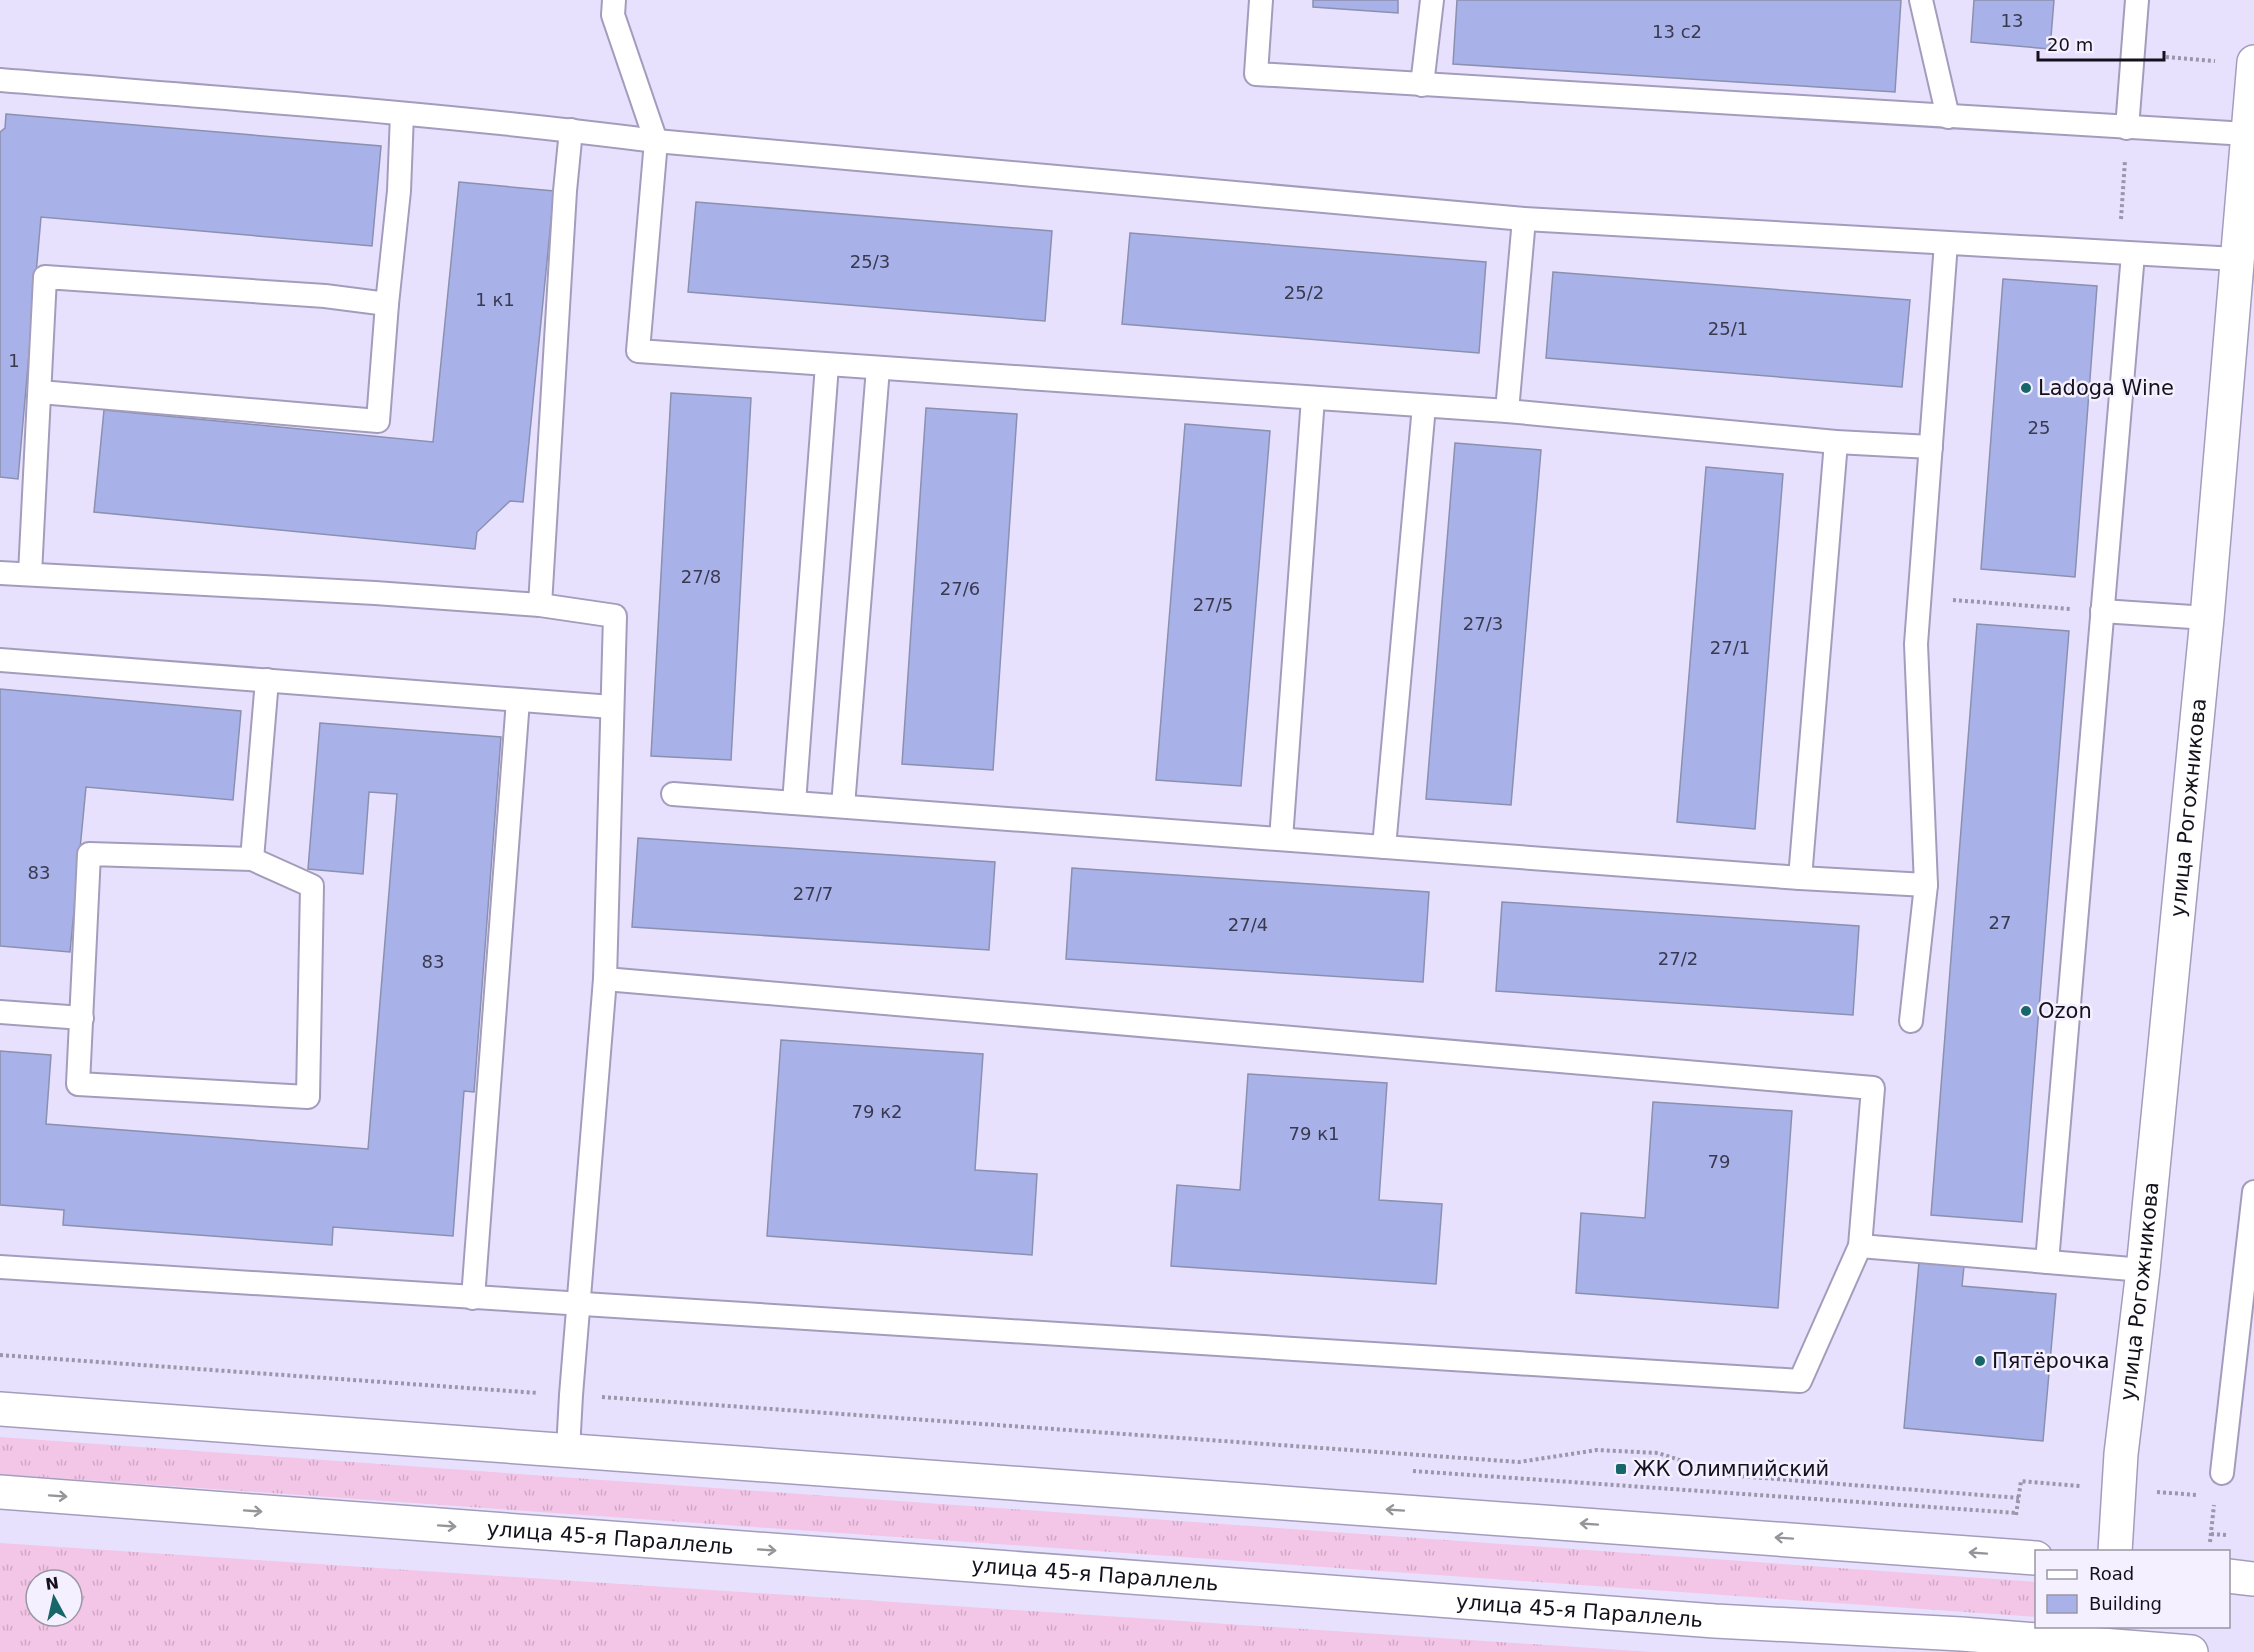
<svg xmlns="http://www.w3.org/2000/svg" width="2254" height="1652" font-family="'DejaVu Sans',sans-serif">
<defs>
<pattern id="grass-tufts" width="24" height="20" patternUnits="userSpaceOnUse" patternTransform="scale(1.5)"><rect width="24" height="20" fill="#f3c5e6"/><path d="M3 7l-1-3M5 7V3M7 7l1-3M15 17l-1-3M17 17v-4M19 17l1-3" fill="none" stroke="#cfa8c5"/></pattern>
</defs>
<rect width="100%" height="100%" fill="#e8e1fd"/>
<g fill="url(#grass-tufts)" fill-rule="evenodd">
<path d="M0,1437L2036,1582V1617L0,1474Z"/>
<path d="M0,1543L1652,1652H0ZM36,1580H72V1616H36Z"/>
</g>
<g fill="#a9b1e9" stroke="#8a90af" stroke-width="1.5">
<path d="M1313,0H1398V13L1313,7Z"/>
<path d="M1457,0H1901L1895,92L1453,64Z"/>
<path d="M1974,0H2054L2050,49L1971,42Z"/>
<path d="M6,114L381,146L372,246L41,217L18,479L0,477V132L5,128Z"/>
<path d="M459,182L554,191L523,502L510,501L477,532L475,549L94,512L104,410L433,442Z"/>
<path d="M696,202L1052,231L1045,321L688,292Z"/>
<path d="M1130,233L1486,262L1479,353L1122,324Z"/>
<path d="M1553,272L1910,300L1902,387L1546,358Z"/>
<path d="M2003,279L2097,286L2075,577L1981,569Z"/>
<path d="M671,393L751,398L731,760L651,756Z"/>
<path d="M926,408L1017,414L993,770L902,764Z"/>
<path d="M1185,424L1270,431L1241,786L1156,780Z"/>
<path d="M1455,443L1541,450L1511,805L1426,799Z"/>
<path d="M1706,467L1783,474L1755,829L1677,822Z"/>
<path d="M1977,624L2069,631L2022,1222L1931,1215Z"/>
<path d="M0,689L241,711L233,800L86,787L70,952L0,946Z"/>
<path d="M320,723L501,737L474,1092L464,1091L453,1236L333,1227L332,1245L63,1225L64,1210L0,1205V1051L51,1055L46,1124L368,1149L397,794L369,792L363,874L308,869Z"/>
<path d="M638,838L995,862L989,950L632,927Z"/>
<path d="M1072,868L1429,892L1423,982L1066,959Z"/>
<path d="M1502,902L1859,926L1853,1015L1496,991Z"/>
<path d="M781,1040L983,1054L975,1170L1037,1174L1032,1255L767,1236Z"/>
<path d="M1248,1074L1387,1083L1379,1200L1442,1204L1436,1284L1171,1266L1177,1185L1240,1190Z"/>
<path d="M1653,1102L1792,1111L1778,1308L1576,1293L1581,1213L1645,1218Z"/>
<path d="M1919,1262L1964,1266L1962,1286L2056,1294L2043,1441L1904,1428Z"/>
</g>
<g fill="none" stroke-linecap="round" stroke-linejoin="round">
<defs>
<g id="service">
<path d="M614,0L613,15L656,141L638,351L1507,411L1836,442L1931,447"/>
<path d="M1261,0L1256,74L2247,134"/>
<path d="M1921,0L1948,117"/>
<path d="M0,80C219,98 438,113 656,141L1524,219L2236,259"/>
<path d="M1422,85L1432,0"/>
<path d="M2127,128L2137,0"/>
<path d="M40,392L378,421L387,304"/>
<path d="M1507,411L1524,219"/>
<path d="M0,573L375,593L540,605L615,616L605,979L571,1395L568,1450"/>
<path d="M30,574L45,277L325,296L387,304L399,191L402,114"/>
<path d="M540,605L565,191L571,130"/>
<path d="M2102,611L2207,618"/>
<path d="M0,660L612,707"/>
<path d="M673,794L1800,878L1836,442"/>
<path d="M794,803L827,365"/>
<path d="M843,806L878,368"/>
<path d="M1281,839L1313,398"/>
<path d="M1384,847L1424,406"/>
<path d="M252,859L312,886L308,1097L78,1084L89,854L252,859L267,680"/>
<path d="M1800,878L1926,885"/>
<path d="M0,1012L82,1018"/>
<path d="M1911,1021L1926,885L1916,644L1946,243"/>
<path d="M1860,1246L2143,1270"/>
<path d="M2047,1262L2133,254"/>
<path d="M0,1267L1800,1381L1860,1246L1873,1088L605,979"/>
<path d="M473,1298L518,700"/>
<path d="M2222,1473L2254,1192"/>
</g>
<g id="tertiary">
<path id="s1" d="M2115,1552L2121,1454L2143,1270L2207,618L2254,62"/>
</g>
<g id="secondary">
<path d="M0,1409L2036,1558"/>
<path id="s2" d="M0,1492L1715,1621L1961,1634L2191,1652"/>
<path d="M2228,1576L2254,1579"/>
</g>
</defs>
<use href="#service" stroke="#a49cbc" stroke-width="26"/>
<use href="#tertiary" stroke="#a49cbc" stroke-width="36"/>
<use href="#secondary" stroke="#a49cbc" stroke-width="36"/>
<g stroke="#9c96ac" stroke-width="4" stroke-dasharray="3 3" stroke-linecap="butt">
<path d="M2166,57L2215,61"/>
<path d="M2121,219L2125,160"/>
<path d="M1953,600L2071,609"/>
<path d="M0,1355L538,1393"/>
<path d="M602,1397L1519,1462L1597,1450L1658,1453L1725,1475L2019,1498"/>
<path d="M1413,1471L2017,1513"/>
<path d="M2157,1492L2197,1495"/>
<path d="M2016,1515L2021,1481L2080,1486"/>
<path d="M2211,1534L2226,1535"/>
<path d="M2210,1542L2214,1505"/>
</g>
<use href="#service" stroke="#fff" stroke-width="22"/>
<use href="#tertiary" stroke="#fff" stroke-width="33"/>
<use href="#secondary" stroke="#fff" stroke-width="33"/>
</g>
<defs><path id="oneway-shaft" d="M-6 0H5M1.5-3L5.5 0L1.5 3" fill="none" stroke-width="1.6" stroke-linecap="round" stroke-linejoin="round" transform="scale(1.5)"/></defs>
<g stroke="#959499">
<use href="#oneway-shaft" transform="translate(58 1496) rotate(4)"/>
<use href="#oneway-shaft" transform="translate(1395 1510) rotate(-176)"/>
<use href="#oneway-shaft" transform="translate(253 1511) rotate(4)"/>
<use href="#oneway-shaft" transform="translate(1589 1524) rotate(-176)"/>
<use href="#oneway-shaft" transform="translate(447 1526) rotate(4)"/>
<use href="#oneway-shaft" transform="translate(1784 1538) rotate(-176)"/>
<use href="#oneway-shaft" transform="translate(767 1550) rotate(4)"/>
<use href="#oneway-shaft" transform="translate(1978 1553) rotate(-176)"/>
</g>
<g fill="#176669" stroke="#f4f0ff" stroke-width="2">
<circle cx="2026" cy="388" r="6"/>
<circle cx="2026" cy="1011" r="6"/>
<circle cx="1980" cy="1361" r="6"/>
<rect x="1615" y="1463" width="12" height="12" rx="3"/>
</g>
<g text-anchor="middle" stroke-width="5" stroke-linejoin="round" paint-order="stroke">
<g font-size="18" fill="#39394f">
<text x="2012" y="27">13</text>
<text x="1677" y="38">13 с2</text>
<text x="870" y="268">25/3</text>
<text x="1304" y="299">25/2</text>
<text x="495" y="306">1 к1</text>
<text x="1728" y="335">25/1</text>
<text x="14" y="367">1</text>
<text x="2039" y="434">25</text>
<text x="701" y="583">27/8</text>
<text x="960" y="595">27/6</text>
<text x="1213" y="611">27/5</text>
<text x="1483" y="630">27/3</text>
<text x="1730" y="654">27/1</text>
<text x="39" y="879">83</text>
<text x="813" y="900">27/7</text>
<text x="2000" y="929">27</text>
<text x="1248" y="931">27/4</text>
<text x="1678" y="965">27/2</text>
<text x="433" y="968">83</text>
<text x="877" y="1118">79 к2</text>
<text x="1314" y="1140">79 к1</text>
<text x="1719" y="1168">79</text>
</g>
<g font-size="21" fill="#14111c" stroke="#f4f0ff" text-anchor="start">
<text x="2038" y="395">Ladoga Wine</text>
<text x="2038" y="1018">Ozon</text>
<text x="1992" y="1368">Пятёрочка</text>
<text x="1633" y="1476">ЖК Олимпийский</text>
</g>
<g font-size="21" fill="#14111c" stroke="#f4f0ff">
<text dy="7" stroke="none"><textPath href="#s1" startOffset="748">улица Рогожникова</textPath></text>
<text dy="7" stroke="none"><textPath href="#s1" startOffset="262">улица Рогожникова</textPath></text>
<text dy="7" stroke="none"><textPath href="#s2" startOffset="612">улица 45-я Параллель</textPath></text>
<text dy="7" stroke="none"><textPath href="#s2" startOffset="1098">улица 45-я Параллель</textPath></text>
<text dy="7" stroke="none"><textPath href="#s2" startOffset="1584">улица 45-я Параллель</textPath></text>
</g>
</g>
<rect x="2035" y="1550" width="195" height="78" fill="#f4f0ff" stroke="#9a97a4" stroke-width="1.5"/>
<rect x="2047" y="1570" width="30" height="9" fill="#ffffff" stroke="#9a97a4" stroke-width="1.5"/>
<text x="2089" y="1580" font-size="18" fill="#14111c">Road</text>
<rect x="2047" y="1595" width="30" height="18" fill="#a9b1e9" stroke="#9a97a4" stroke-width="1.5"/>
<text x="2089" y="1610" font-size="18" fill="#14111c">Building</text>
<g transform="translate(54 1598) rotate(352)"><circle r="28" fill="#f4f0ff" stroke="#9a97a4" stroke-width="1.5"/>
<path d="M0-4.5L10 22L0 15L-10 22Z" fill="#176669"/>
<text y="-9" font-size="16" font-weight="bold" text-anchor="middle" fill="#14111c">N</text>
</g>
<path d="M2038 51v9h126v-9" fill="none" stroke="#14111c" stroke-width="3"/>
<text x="2047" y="51" font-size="18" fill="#14111c" stroke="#f4f0ff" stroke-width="4.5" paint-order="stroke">20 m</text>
</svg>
